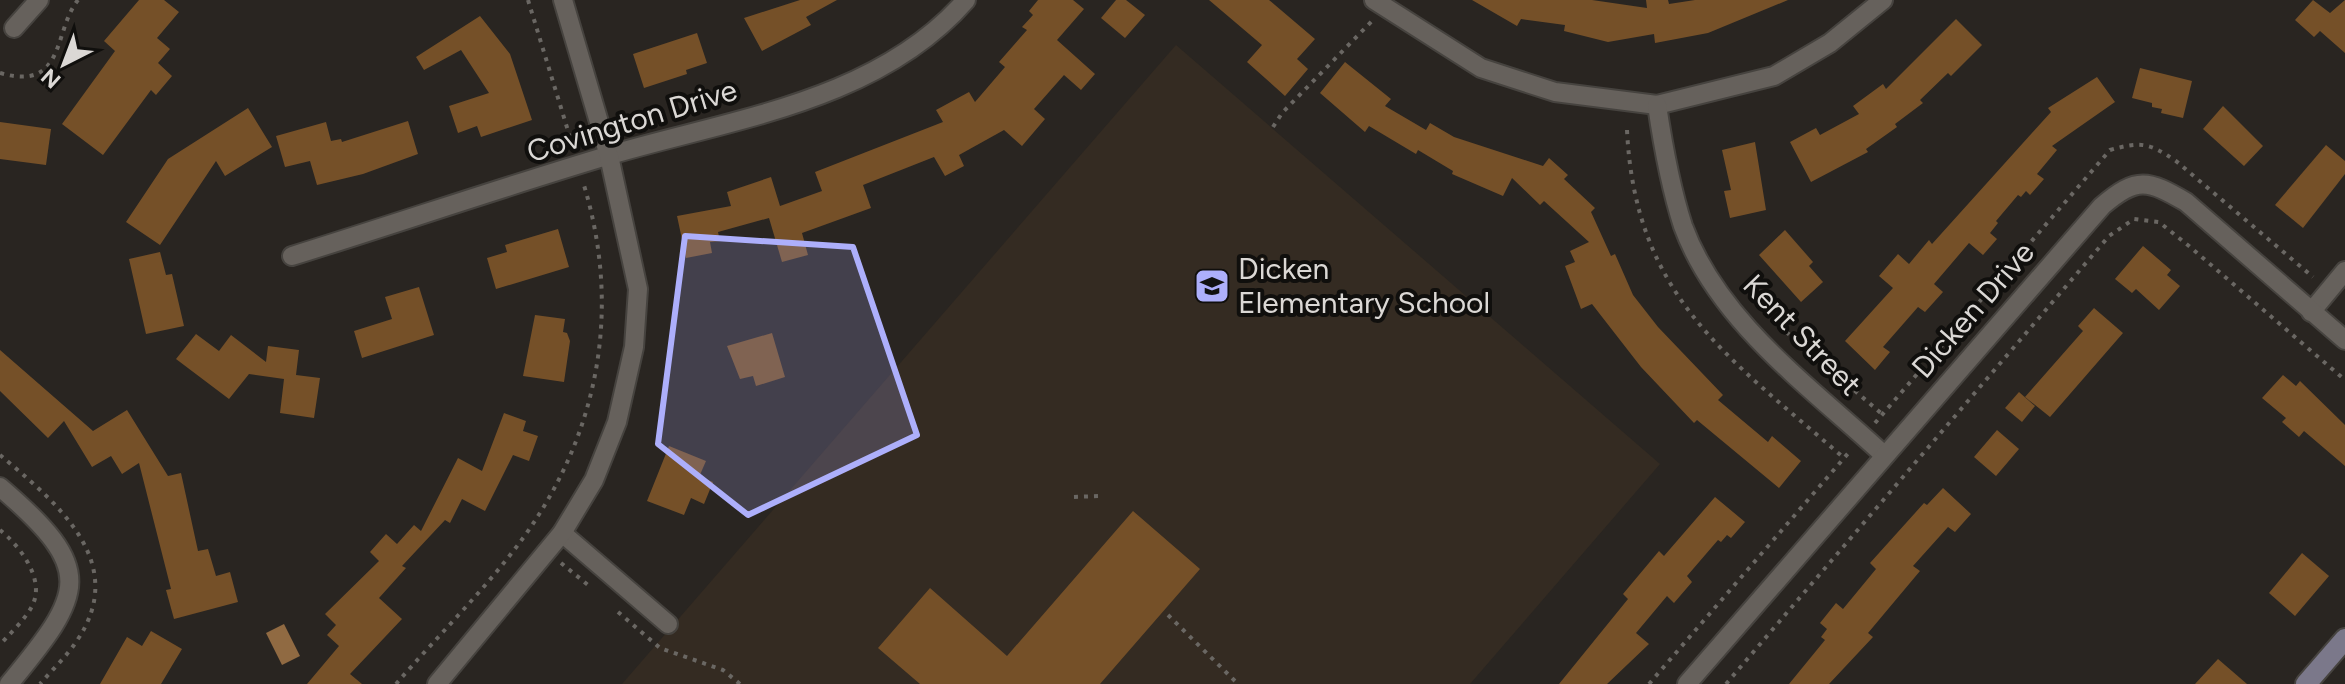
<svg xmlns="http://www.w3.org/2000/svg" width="2345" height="684" font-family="Figtree,sans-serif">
<rect width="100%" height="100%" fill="#292521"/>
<path fill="#342b22" d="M1176,45L1660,464L1470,684H622Z"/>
<path fill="#906a42" d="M284,624L300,656L282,665L266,633Z"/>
<g fill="#755028">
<path d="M139,0H164L179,12L157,38L170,49L158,63L172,76L156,95L151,90L103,155L62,124L115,51L104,41Z"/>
<path d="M800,0H837L806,17L811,25L762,51L744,18Z"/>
<path d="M1038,0H1073L1084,9L1057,40L1095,74L1081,90L1064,75L1034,109L1045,119L1022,146L1004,130L959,155L964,166L945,176L934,157L863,185L871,208L802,233L808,255L782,262L769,218L718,232L720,241L710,242L712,253L686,258L677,216L731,206L727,192L771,177L780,206L822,191L815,172L943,122L936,110L969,92L975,102L1005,67L999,62L1027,30L1022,27L1033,15L1029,11Z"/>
<path d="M1116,0H1126L1145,15L1125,38L1101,18Z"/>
<path d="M1209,0H1269L1315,39L1297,59L1308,69L1285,96L1247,62L1262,45Z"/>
<path d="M1472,0H1592L1647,8L1646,0H1668L1669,4L1695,0H1788L1708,33L1655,43L1654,34L1608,42L1564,31L1565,25L1521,19L1517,26Z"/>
<path d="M2313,0L2330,13L2345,0V53L2320,31L2314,37L2295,20Z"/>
<path d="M480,16L510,54L532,120L481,137L477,126L458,133L449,106L489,93L461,50L424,70L416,57Z"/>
<path d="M1956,19L1982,45L1951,76L1948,73L1920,100L1923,103L1895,124L1897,127L1866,149L1868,152L1811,182L1790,142L1816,128L1820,135L1859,114L1853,106L1883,84L1886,89Z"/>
<path d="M697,33L707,63L686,70L687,74L644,88L633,54Z"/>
<path d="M1345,62L1391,99L1385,106L1426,130L1430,123L1454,137L1543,166L1549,158L1568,175L1564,179L1595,208L1591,212L1611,256L1615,254L1633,295L1658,327L1723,395L1718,400L1768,442L1772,436L1801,461L1779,488L1697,420L1694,423L1641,367L1592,304L1581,309L1565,266L1575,262L1570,251L1589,242L1544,201L1540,205L1512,178L1503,196L1452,174L1453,171L1418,150L1416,154L1369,126L1365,132L1320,93Z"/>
<path d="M2140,68L2192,81L2183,118L2161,113L2162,109L2152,107V103L2132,98Z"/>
<path d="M2097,77L2115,102L2052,146L2057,150L2037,174L2044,179L2030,195L2026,191L2021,197L2018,195L1996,221L1998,223L1990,233L1997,239L1983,255L1969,243L1934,284L1943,292L1925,312L1918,307L1883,347L1890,352L1875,370L1845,341L1893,288L1879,276L1898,254L1909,264L1929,240L1932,244L2051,112L2048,108Z"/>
<path d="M2223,106L2263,146L2244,166L2203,129Z"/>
<path d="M248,108L272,147L225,176L216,161L160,245L126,222L168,159Z"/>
<path d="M408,121L418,154L363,174L317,185L310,161L285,167L276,136L326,122L331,141L341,139L342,142Z"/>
<path d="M0,122L51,129L46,165L0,159Z"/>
<path d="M1755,142L1766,210L1730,218L1724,191L1731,190L1722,150Z"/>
<path d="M2326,145L2345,161V174L2303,228L2275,205Z"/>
<path d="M558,229L569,267L496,289L487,258L507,252L505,245Z"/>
<path d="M1785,230L1813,262L1809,266L1823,282L1801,302L1759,255Z"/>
<path d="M2143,246L2171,270L2167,275L2180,286L2159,310L2136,289L2132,293L2115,279Z"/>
<path d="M160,252L166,275L172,274L184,326L146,334L129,259Z"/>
<path d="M419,287L434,335L362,358L354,331L392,319L385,297Z"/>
<path d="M2094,308L2123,333L2050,417L2025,397L2083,331L2078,326Z"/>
<path d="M535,315L565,319L563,332L567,333L570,341L564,382L523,376Z"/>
<path d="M772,333L785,377L756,386L753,376L740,379L727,346Z"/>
<path d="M196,334L219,351L231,335L266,362L268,346L299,350L296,375L320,378L314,418L280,413L284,379L249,374L229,399L176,359Z"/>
<path d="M0,350L93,431L127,410L168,476L181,473L198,551L208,549L216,576L230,572L238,602L174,619L166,590L171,589L139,463L122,474L111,456L92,467L64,421L48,438L0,391Z"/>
<path d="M2283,375L2296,386L2300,381L2345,425V466L2304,431L2299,437L2282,422L2286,418L2262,398Z"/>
<path d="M2019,392L2035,406L2022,422L2005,408Z"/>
<path d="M504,413L526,421L523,431L538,436L529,461L513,455L485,511L462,499L450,523L445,520L402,566L406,568L379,598L402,619L350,674L362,684H307L339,646L327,635L336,625L325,614L379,561L370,552L386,534L397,544L414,525L421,531L458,458L482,471Z"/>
<path d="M1997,430L2019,449L1996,476L1974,457Z"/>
<path d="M669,446L706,461L699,477L713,482L704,504L691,498L684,515L647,501Z"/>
<path d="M1943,488L1971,514L1955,532L1948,527L1913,566L1920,571L1868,633L1873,637L1829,684H1789L1825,640L1821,637L1827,629L1820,623L1836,603L1843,609L1876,569L1870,563L1924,503L1927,505Z"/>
<path d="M1715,497L1745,522L1731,538L1727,535L1721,542L1718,540L1687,576L1692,582L1674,603L1667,596L1636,633L1649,644L1607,684H1559L1628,599L1623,594L1659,551L1664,556Z"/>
<path d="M1133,511L1200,569L1100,684H920L878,648L930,588L1007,656Z"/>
<path d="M2302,553L2329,576L2295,616L2269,593Z"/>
<path d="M151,631L182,649L161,684H100L127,637L142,646Z"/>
<path d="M2218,659L2247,684H2195Z"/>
</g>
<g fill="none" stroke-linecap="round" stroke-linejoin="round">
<defs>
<g id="street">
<path d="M1374,0L1481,68L1555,92L1657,105L1774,76L1830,43L1883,0"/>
<path d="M14,28L39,0"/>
<path d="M1657,105C1663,146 1670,186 1683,226C1718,322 1812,388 1884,455"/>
<path d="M292,256C398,223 503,187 610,155C732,119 878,101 966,0"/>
<path d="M2311,312L2345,271"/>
<path d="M0,487C97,570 85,592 9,684"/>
<path d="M562,533L668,624"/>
<path d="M437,684L562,533L594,480L617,422L634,347L638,289L609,156L563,0"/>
<path d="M1687,684L2102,206C2137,176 2148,180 2186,202L2345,340"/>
</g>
<path id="secondary" d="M2306,684L2345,639"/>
</defs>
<use href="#street" stroke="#46433f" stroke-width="22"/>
<use href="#secondary" stroke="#46433f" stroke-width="24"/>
<g stroke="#6a6763" stroke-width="4" stroke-dasharray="4 6" stroke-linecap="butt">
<path d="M528,0L573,147"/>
<path d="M0,73C66,92 53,31 78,0"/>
<path d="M1273,127L1282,113L1372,21"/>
<path d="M1627,130C1635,297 1728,357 1844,458"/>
<path d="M1771,319L1882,414"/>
<path d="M1875,423L2110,150C2142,141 2149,143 2176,161L2313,277"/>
<path d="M0,455C57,503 131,563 76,642C66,657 52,670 40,684"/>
<path d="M1074,497L1100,496"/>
<path d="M0,530C20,546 46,580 32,606C25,620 10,633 0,645"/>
<path d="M561,563L588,585"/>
<path d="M618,612L660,648L723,670L740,684"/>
<path d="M1168,615L1238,684"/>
<path d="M396,684C440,633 503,572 538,516C603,414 619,298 583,182"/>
<path d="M1649,684L1851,450"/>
<path d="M1726,684L2109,236L2134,219L2159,222L2189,246L2345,380"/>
</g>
<use href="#street" stroke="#66615c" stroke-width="18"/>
<use href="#secondary" stroke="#7b788a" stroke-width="20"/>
</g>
<path fill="#adaffb" fill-opacity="0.2" stroke="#adaffb" stroke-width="6" stroke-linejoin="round" d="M685,236L853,247L917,435L748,515L658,444Z"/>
<defs>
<symbol id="school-square" viewBox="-11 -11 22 22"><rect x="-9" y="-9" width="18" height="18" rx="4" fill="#adaffb" stroke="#100f0d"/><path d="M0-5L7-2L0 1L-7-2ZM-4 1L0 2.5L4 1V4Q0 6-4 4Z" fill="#111"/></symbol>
</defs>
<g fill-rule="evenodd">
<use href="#school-square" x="1192" y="266" width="40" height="40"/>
</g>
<g text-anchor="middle" stroke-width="8" stroke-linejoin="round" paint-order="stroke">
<g font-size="30" fill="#dbd8d5" stroke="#100f0d">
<text transform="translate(632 121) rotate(-17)" y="10">Covington Drive</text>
<text transform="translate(1973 310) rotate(-49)" y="10">Dicken Drive</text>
<text transform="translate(1802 335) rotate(46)" y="10">Kent Street</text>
</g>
<g font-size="30" fill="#dbd8d5" stroke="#100f0d" text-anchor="start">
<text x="1238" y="279">Dicken<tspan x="1238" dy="34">Elementary School</tspan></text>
</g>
</g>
<g transform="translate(64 64) rotate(222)" stroke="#100f0d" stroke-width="6" paint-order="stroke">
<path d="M0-6L14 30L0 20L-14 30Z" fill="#dbd8d5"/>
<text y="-12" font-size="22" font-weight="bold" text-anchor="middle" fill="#dbd8d5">N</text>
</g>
</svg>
